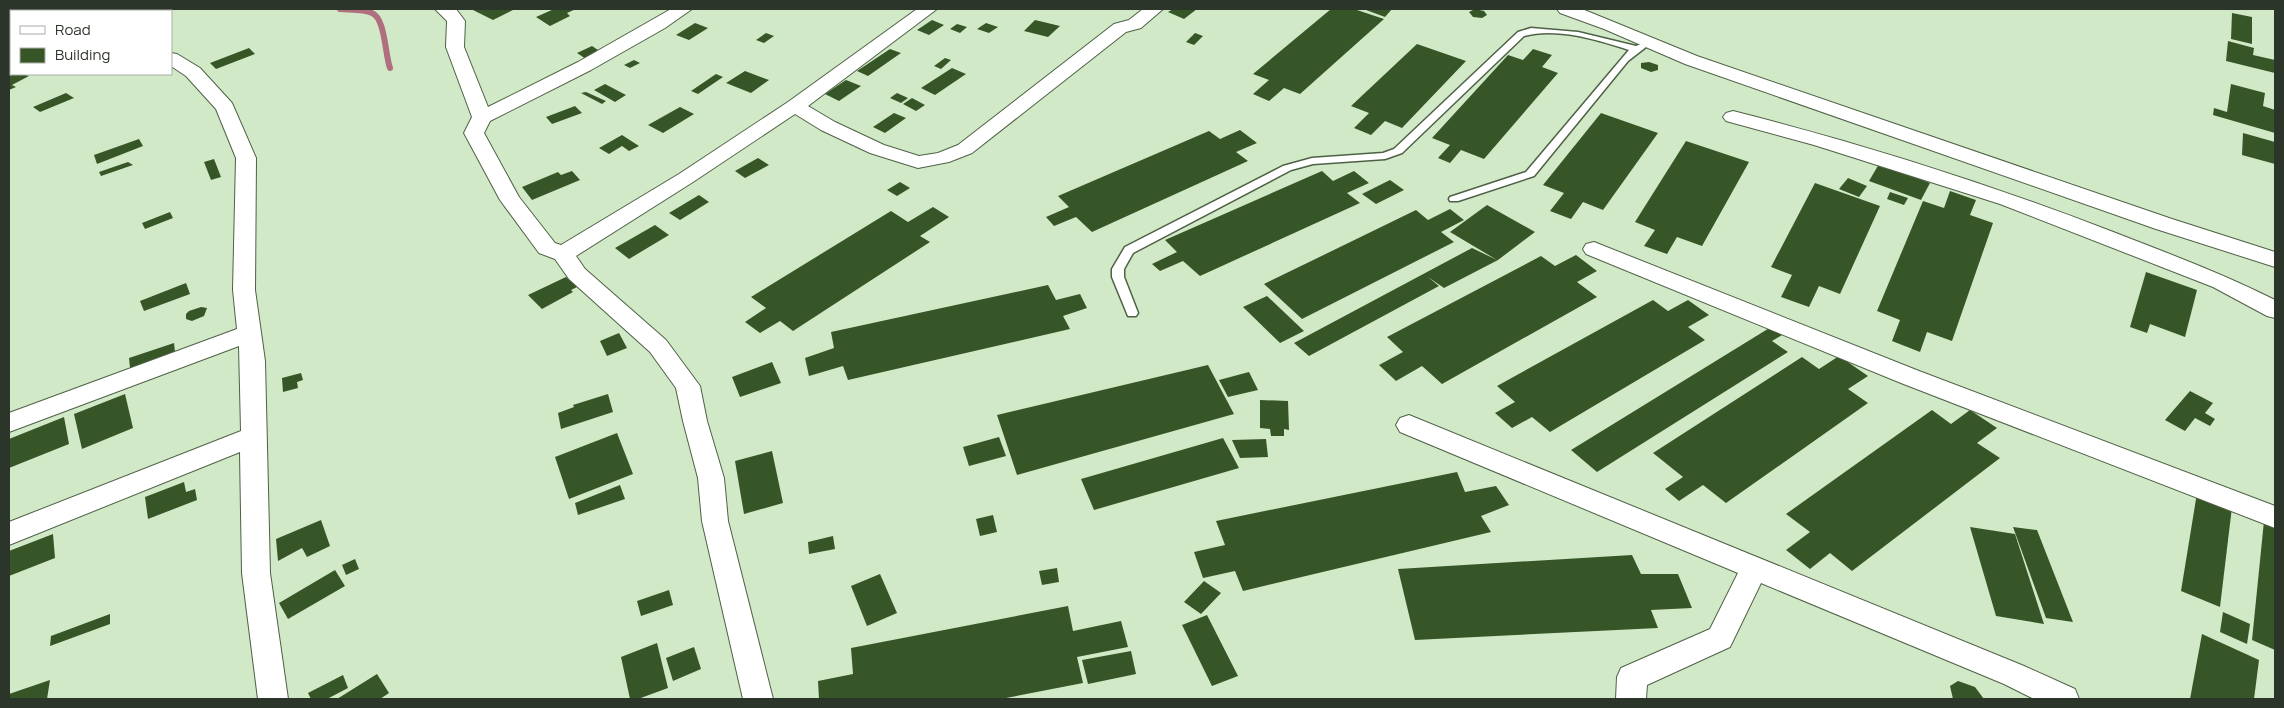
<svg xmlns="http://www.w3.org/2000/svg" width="2284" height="708" font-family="Manrope,sans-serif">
<rect width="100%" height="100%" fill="#d2e9c8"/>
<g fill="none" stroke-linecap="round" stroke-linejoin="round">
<path stroke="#af6f7e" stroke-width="6" d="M340,9C350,10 363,9 372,13C385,18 385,54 390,68"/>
</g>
<g fill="#375627">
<path d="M471,9H515L493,20Z"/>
<path d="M554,9H576L567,13L570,16L550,26L536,17Z"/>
<path d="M1173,9H1197L1184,19L1168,12Z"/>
<path d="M1331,9H1354L1384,19L1300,94L1284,88L1269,101L1253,94L1269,80L1253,74Z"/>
<path d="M1367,9H1392L1385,17L1366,10Z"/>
<path d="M1475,9L1484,11L1487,15L1482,18L1473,17L1469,12Z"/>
<path d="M2232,13L2252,17V44L2231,39Z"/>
<path d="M932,20L944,25L929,35L917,30Z"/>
<path d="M1035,20L1060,26L1048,37L1024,31Z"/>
<path d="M695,23L708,28L689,40L676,35Z"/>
<path d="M986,23L998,27L989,33L977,29Z"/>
<path d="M957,24L967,27L960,33L950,29Z"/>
<path d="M766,33L774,36L764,43L756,40Z"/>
<path d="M1195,33L1203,36L1194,45L1186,42Z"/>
<path d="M2228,41L2254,48L2253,55L2275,60V73L2226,61Z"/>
<path d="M1417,44L1466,61L1402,128L1385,121L1371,135L1354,128L1369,113L1351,106Z"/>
<path d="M592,46L601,52L586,59L577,53Z"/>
<path d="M249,48L255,54L216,69L210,63Z"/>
<path d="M890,49L901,53L868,76L857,71Z"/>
<path d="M1533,49L1552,55L1542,67L1558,73L1484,159L1461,150L1450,163L1438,158L1450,145L1432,138L1508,55L1523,60Z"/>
<path d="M945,58L951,60L941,69L934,66Z"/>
<path d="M634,60L640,63L630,68L624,65Z"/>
<path d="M1649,62L1658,65V70L1651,72L1641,68V63Z"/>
<path d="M952,68L966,74L935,95L921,88Z"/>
<path d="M745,71L769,80L751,93L726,83Z"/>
<path d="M14,74H23L29,76L12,85L16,87L9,90V76Z"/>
<path d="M716,74L723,77L698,94L691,91Z"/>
<path d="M846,80L861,86L839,101L825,94Z"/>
<path d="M605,84L626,95L615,102L594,90Z"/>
<path d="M2231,84L2265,93L2263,106L2275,110V133L2213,115L2214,108L2227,112Z"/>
<path d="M586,92L606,101L602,104L581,93Z"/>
<path d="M66,93L74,98L40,112L33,107Z"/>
<path d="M897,93L908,98L901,103L890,98Z"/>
<path d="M912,98L925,105L916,111L903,104Z"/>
<path d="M575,106L582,113L552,124L546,117Z"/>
<path d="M680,107L694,114L663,133L648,125Z"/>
<path d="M894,113L906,118L885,133L873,127Z"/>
<path d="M1601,113L1658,133L1603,210L1583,202L1571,219L1550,211L1564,193L1543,185Z"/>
<path d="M1240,130L1257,143L1236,152L1248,161L1092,232L1076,217L1054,226L1046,217L1069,207L1058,196L1209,131L1220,139Z"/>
<path d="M2243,133L2275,142V164L2242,155Z"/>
<path d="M622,135L639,146L629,151L622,146L609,154L599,148Z"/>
<path d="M139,139L143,146L97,164L94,155Z"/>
<path d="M1686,141L1749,162L1702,246L1677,237L1667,254L1644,246L1655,230L1635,222Z"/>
<path d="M758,158L769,165L745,178L735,171Z"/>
<path d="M214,159L221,177L211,180L204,162Z"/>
<path d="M128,162L133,165L101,176L99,172Z"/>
<path d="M1879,164L1930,183L1921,200L1869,181Z"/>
<path d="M572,171L580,180L532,200L522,187L558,172L561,175Z"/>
<path d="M1322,171L1333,181L1354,171L1369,183L1347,193L1360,203L1200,276L1183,261L1160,271L1152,264L1177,252L1165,240Z"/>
<path d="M1848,178L1867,186L1859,197L1839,189Z"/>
<path d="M1390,180L1404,190L1376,204L1362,194Z"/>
<path d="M900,182L910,188L897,196L887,190Z"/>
<path d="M1815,183L1880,206L1840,294L1819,286L1809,307L1781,297L1792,275L1771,267Z"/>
<path d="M1950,191L1976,200L1970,215L1993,223L1952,341L1927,332L1920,352L1892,341L1900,320L1877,311L1923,201L1944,208Z"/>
<path d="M1890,192L1908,198L1904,205L1887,199Z"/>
<path d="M699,195L709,202L680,220L669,213Z"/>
<path d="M1487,205L1535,232L1498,260L1444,288L1428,277L1439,286L1309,356L1294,343L1472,248L1497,260L1450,232Z"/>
<path d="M933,207L949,217L920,236L930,242L793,331L780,321L760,333L745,322L766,308L751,297L891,211L908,222Z"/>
<path d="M1450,209L1464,220L1441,232L1454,242L1302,319L1264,284L1416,210L1428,220Z"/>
<path d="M170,212L173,218L145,229L142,223Z"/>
<path d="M655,225L669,235L629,259L615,248Z"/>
<path d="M1576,255L1597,271L1577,282L1597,297L1442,384L1422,366L1396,381L1379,365L1403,352L1387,337L1541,256L1555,266Z"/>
<path d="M2146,272L2197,290L2185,337L2150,324L2147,333L2130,327Z"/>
<path d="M566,277L577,287L571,290L573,292L542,309L528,295Z"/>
<path d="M186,283L190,294L144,311L140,301Z"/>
<path d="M1048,285L1056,300L1080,294L1087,308L1063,316L1070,329L848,380L843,366L809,376L805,358L834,348L831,332Z"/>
<path d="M1267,296L1304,331L1280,343L1243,307Z"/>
<path d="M1653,300L1668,311L1688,300L1709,315L1688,327L1705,340L1550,432L1532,417L1512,428L1495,413L1515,402L1497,386Z"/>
<path d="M201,307L207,308L204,316L192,321L186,319V314L189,311Z"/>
<path d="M1771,327L1782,335L1772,341L1788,352L1597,472L1571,450Z"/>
<path d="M619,333L627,348L607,356L600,341Z"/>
<path d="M174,343L175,352L130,368L129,358Z"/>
<path d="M1839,356L1868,376L1848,389L1868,403L1726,503L1703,485L1679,501L1665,489L1683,477L1653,453L1802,357L1819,369Z"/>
<path d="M772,362L781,383L740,397L732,377Z"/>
<path d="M1208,365L1234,414L1017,475L997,415Z"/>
<path d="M1249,372L1258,390L1228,397L1219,380Z"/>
<path d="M301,373L303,380L297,382L298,388L283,392L282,378Z"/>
<path d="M2190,391L2213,403L2205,413L2215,419L2210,426L2195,418L2185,431L2165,420Z"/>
<path d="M125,394L133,428L82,449L74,414Z"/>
<path d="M608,394L613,412L561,429L558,413L574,407L573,405Z"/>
<path d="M1260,400L1288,401L1289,430L1284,429V436H1271L1270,429L1260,428Z"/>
<path d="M1932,410L1951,424L1970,410L1997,428L1977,443L2000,458L1852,571L1830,553L1810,569L1786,550L1810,532L1786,514Z"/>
<path d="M64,417L69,444L9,468V439Z"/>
<path d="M617,433L633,474L569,499L555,457Z"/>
<path d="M999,437L1006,456L969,466L963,447Z"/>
<path d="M1223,438L1239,468L1094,510L1081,479Z"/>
<path d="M1266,439L1268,457L1240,458L1232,440Z"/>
<path d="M772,451L783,503L744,514L735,461Z"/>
<path d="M1457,472L1465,492L1496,486L1509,505L1481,516L1491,532L1243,591L1235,571L1203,578L1194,552L1225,545L1216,521Z"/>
<path d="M184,482L186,492L195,489L197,500L148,519L145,497Z"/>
<path d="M620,485L625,499L578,515L575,503Z"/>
<path d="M2197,493L2232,507L2220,607L2181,591Z"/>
<path d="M993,515L997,532L980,536L976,519Z"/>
<path d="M321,520L330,546L307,557L302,548L278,561L276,539Z"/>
<path d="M2264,521L2275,526V650L2252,640Z"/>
<path d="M1970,527L2015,534L2044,624L1996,616Z"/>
<path d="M2013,527L2037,530L2073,622L2046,618Z"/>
<path d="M53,534L55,558L9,576V551Z"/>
<path d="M833,536L835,549L809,554L808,542Z"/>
<path d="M1632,555L1641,574H1678L1692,608L1651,610L1658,628L1415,640L1398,569Z"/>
<path d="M355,559L359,569L346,575L342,565Z"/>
<path d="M1057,568L1059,582L1042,585L1039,571Z"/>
<path d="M335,570L345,586L288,619L279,603Z"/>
<path d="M880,574L897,613L867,626L851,586Z"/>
<path d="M1204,581L1221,593L1201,614L1184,602Z"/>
<path d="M669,590L673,605L641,616L637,601Z"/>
<path d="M1068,606L1073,631L1121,621L1128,647L1077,657L1083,683L1001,699H819L818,681L853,674L851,648Z"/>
<path d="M2223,612L2250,624L2247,644L2220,632Z"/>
<path d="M110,614V624L50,646L51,636Z"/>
<path d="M1207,615L1238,676L1212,686L1182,625Z"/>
<path d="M2202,634L2259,660L2254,699H2190Z"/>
<path d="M657,643L668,688L638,699H630L621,657Z"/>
<path d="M694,647L701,669L673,681L666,658Z"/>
<path d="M1131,651L1136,674L1088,684L1082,660Z"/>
<path d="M377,674L389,693L380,699H337Z"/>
<path d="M343,675L348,688L327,699H311L308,693Z"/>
<path d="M50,680L47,699H9V694Z"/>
<path d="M1958,681L1975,687L1984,699H1953L1950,686Z"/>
</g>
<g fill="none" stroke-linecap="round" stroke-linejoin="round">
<defs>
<path id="service" d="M1531,28L1578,32L1636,46L1641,44L1646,47L1628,61L1534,176L1458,201H1450L1449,199L1450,197L1526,172L1629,50C1598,40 1557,27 1524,36L1402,153L1385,159L1313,164L1291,170L1133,253L1124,269V277L1138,313L1136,316H1128L1112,277V269L1125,247L1283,166L1312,158L1383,153L1394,149L1518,32Z"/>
<g id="minor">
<path d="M100,9H118L120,11H102Z"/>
<path d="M435,9H456L465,21L464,47L488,107L578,62L671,9H692L665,28L591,70L490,121L484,133L519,197L555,243L561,245L679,174L788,102L917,9H937L808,106L835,122L884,145L919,156L938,153L958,145L1114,24L1129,20L1143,9H1163L1141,28L1126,32L972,153L949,162L918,168L870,153L821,130L795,114L693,182L576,256L585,269L666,340L700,386L707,421L724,478L728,521L773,699H743L702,521L698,478L683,421L676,388L650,352L569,279L555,259L539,253L500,200L464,133L472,117L446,47L447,21Z"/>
<path d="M1557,9H1582L1697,56L2172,219L2275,252V267L2156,229L1685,64L1604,29L1560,13Z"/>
<path d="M171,53L177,54L200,68L232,103L256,158L255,290L265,361L270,573L288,699H258L242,573L240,452L9,545V522L241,431L239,346L9,432V413L237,329L233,290L236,158L216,109L186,76L171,66Z"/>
<path d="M1733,111C1860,143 1986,183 2108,230C2165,252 2221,273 2275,300V318L2267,316L2213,287L2000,204L1814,145L1726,121L1723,117L1726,113Z"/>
<path d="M1594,242L1919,371L2275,506V528L1901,383L1586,254L1583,249L1586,244Z"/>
<path d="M1409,415L2024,666L2075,689L2079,699H2034L2004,684L1761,583L1730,647L1647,685L1646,699H1616L1617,677L1621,668L1710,629L1738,573L1400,432L1396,425L1400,418Z"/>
</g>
</defs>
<use href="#service" stroke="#4e6145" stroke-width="3"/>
<use href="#minor" stroke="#4e6145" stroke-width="2"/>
<use href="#service" fill="#fff" fill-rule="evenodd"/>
<use href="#minor" fill="#fff" fill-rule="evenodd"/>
</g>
<rect width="2284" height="708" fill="none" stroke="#2c3529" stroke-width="20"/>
<rect x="10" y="10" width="162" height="65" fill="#ffffff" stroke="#abaea9"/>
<rect x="20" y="26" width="25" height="8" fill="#ffffff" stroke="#abaea9"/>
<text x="55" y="35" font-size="15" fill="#2c3529">Road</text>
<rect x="20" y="48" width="25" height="15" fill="#375627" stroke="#abaea9"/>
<text x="55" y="60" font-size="15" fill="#2c3529">Building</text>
</svg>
